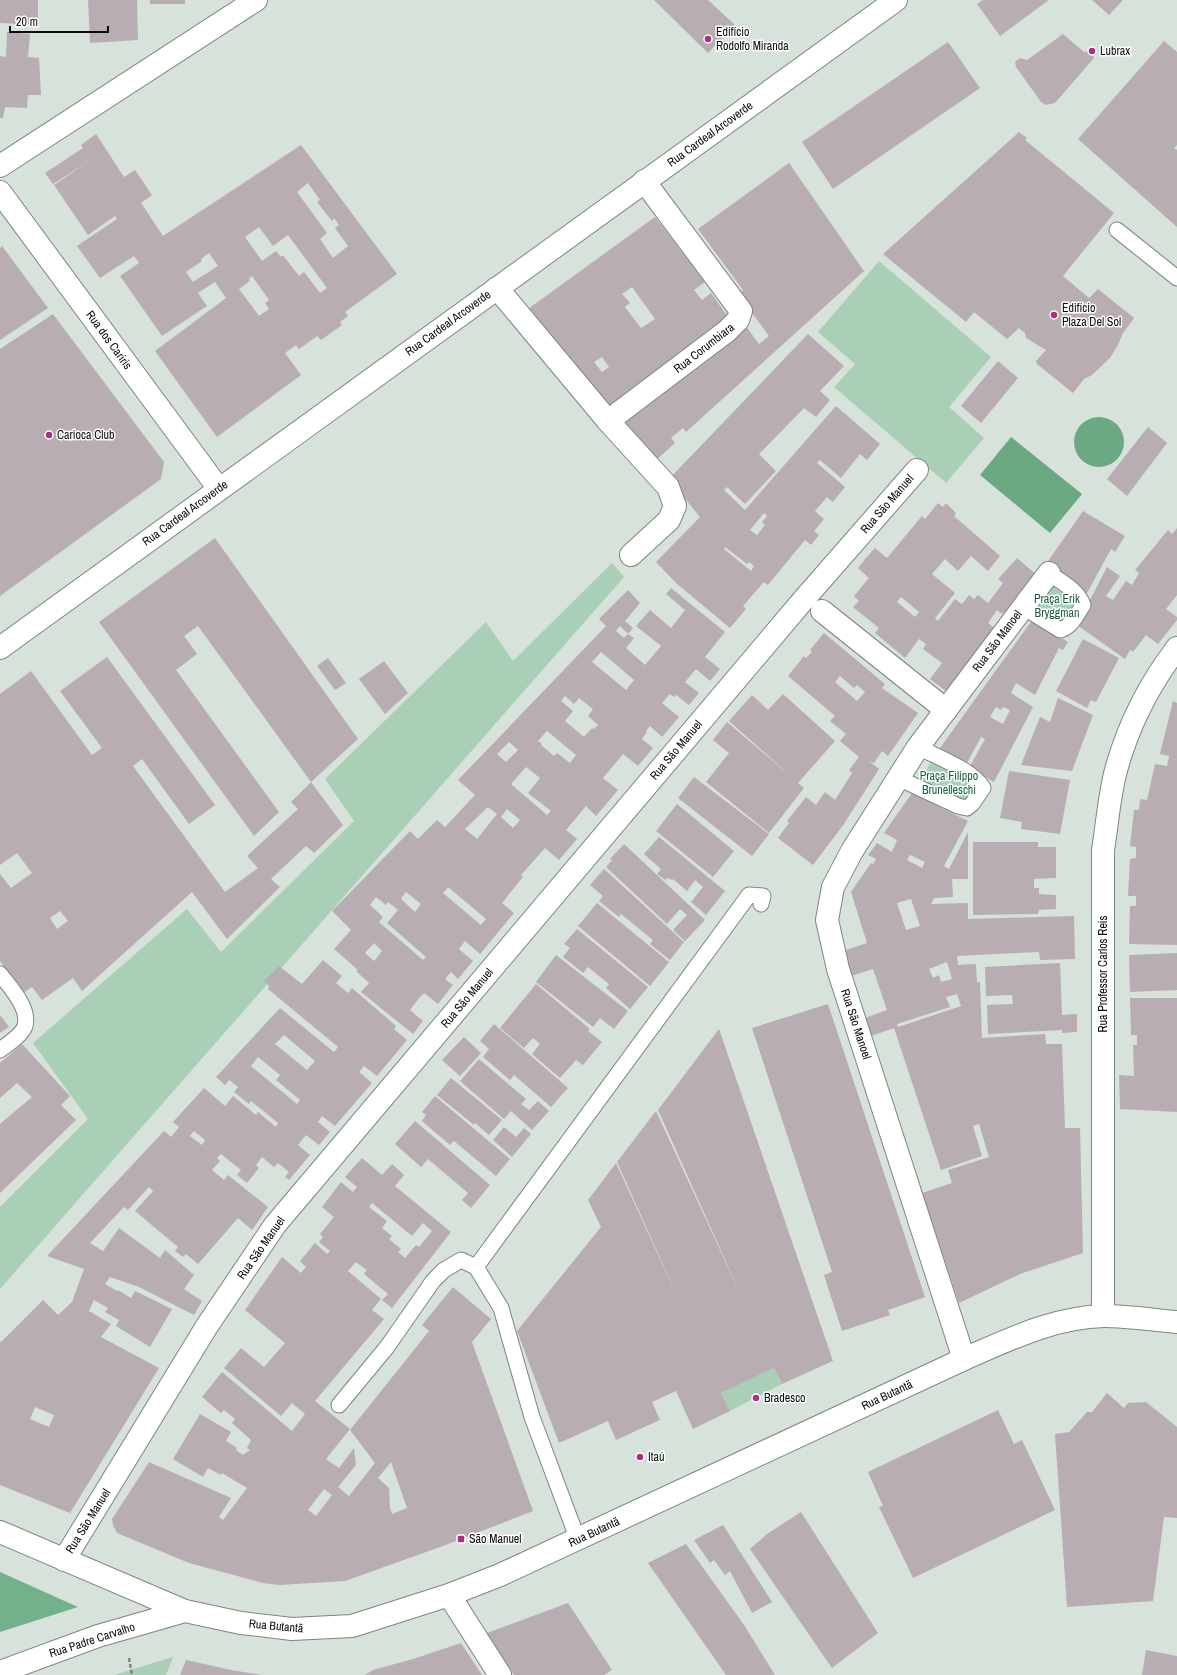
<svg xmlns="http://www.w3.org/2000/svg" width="1177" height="1675" font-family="'Archivo Narrow',sans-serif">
<rect width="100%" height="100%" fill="#d7e2da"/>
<g fill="#a9d0b7">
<path d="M879,261L991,357L949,407L984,438L946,483L834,387L855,364L818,332Z"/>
<path d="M612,563L624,577L0,1289V1207L88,1119L33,1043L187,909L221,952L354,821L325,779L486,622L513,661Z"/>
<path d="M1052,584L1080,602L1063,629L1035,610Z"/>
<path d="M933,758L978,784L965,807L920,782Z"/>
<path d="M774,1368L782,1384L730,1411L721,1393Z"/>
<path d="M173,1657L166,1675H114Z"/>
</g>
<path fill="#73b18b" d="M0,1572L78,1607L0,1632Z"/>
<g fill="#6ba983">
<circle cx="1099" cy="442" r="25"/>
<path d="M1011,437L1082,494L1050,533L980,475Z"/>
</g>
<g fill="#b8adb3" fill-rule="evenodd">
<path d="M0,0H38V25L0,23Z"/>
<path d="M88,0H137L138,40L90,43Z"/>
<rect x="150" y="0" width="35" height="4"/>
<path d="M654,0H708L735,25L708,53Z"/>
<path d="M983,0H1049L1000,36L977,4Z"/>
<path d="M1092,0H1123L1109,15Z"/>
<path d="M7,32L30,34L28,57L39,58L41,95H28L27,108L5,107L3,118H0V56L6,57Z"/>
<path d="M1063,34L1084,52L1091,51L1094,58L1055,103L1046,105L1041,102L1016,67L1015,62L1020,58L1027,60Z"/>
<path d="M1164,41L1177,52V145L1174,148L1177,150V227L1078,139Z"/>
<path d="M948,42L980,88L833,189L802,142Z"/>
<path d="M1019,132L1027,138L1025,140L1114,213L1063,276L1089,298L1098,289L1134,318L1123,333L1118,345L1110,358L1092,375L1084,379L1073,393L1037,364L1036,361L1046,350L1026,338L1025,333L1019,328L1007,339L974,312L966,322L883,254Z"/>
<path d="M96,134L124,177L135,170L152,195L141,203L163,236L301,145L397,274L345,312L348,316L340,322L342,325L321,340L317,336L299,349L296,345L285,353L301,375L217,437L155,351L226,298L215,282L198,293L207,306L162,336L120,276L139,263L134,256L100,278L77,246L117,219L115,216L88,235L54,185L91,160L53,184L45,173L83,148L81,145ZM308,183L320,200L317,202L332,221L334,218L339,225L335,228L348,246L333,258L320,239L327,233L297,192ZM259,227L273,246L288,235L327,288L320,293L304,272L299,276L283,255L281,257L276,251L262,261L245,237ZM209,253L218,266L193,282L186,272L202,261L201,259ZM252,276L269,300L265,303L269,309L259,316L239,289L250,281L249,279Z"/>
<path d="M789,163L864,271L686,432L683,428L671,438L675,443L654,462L620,420L745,325L759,344L769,336L738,294L743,290L698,229Z"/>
<path d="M655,217L705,282L694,290L702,300L711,293L731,321L610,409L528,309ZM632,287L655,319L641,328L625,307L630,303L622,294ZM602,357L609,367L602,372L594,362Z"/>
<path d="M2,246L48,308L0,340V248Z"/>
<path d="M53,314L164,462L161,479L0,596V349Z"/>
<path d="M808,334L844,366L820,391L830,400L816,417L804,408L759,454L776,471L745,504L727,487L724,490L745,510L836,406L880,444L867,460L860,454L841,478L820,460L817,463L845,487L833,502L827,497L815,511L824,519L814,531L819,535L811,545L805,540L768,585L764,582L743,606L746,609L730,628L676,583L656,562L700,517L669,479ZM764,513L767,516L762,522L765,525L757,535L750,530ZM725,547L747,564L749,562L754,566L751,571L724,549Z"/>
<path d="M998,361L1018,378L981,423L961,406Z"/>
<path d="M1148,427L1167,443L1127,496L1107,479Z"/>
<path d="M938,503L943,507L946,503L956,513L954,516L1000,556L988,571L971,556L958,571L945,559L932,574L955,593L935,618L938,621L955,599L962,604L969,595L974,599L978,595L988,603L1003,583L998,579L1017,558L1038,576L1010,617L1004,612L1002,614L997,610L988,623L999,632L954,697L930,679L942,663L923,649L926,644L919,639L905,658L875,633L879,628L853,607L859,601L854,596L869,578L858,568L866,558L875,548L887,558L922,516L925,519ZM901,597L919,612L915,617L897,602Z"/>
<path d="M1083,511L1125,536L1115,552L1111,549L1086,595L1046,564Z"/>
<path d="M1177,528V595L1166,609L1177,617V620L1158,644L1146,635L1133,652L1130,650L1125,659L1077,625L1107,567L1120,576L1106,596L1113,600L1126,581L1132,585L1139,573L1135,570L1168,530L1172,534Z"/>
<path d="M215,538L358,739L311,782L343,825L314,853L306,846L271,879L280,887L227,939L192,892L82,991L73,978L42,1000L32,987L23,993L0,961V874L11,888L32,873L17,853L0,865V694L31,671L92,755L102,748L60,691L107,657L215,805L189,824L142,759L133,766L225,892L258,868L247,856L298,809L291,802L311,782L198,626L184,636L197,654L176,670L279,812L254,836L99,622ZM60,911L68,921L57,929L50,918Z"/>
<path d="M671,588L725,632L705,657L720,669L710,681L696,669L685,682L699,693L689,705L676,695L674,697L670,694L662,703L679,717L662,737L650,726L646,731L647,732L642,739L653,748L638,766L623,754L614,765L603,778L618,790L596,816L586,806L566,830L577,839L559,860L545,848L521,875L523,877L502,903L514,913L480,954L465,941L459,949L473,961L458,979L451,972L445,979L453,985L438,1004L424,993L419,998L410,1010L423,1021L413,1034L361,992L369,983L356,971L358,970L334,949L351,930L332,911L410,831L418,839L437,820L445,827L475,795L458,780L606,626L599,619L628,590L640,603L625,621L633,628L628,634L620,626L616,631L624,638L628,634L634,638L626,648L645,665L661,646L636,626L650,610L671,628L685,610L666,594ZM601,652L634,680L626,690L592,662ZM565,696L574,704L579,698L593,709L588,716L598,725L594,729L592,728L584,737L565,721L573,711L561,701ZM547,731L576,755L570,763L557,753L554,756L541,745L542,744L538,741ZM509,742L518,750L506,762L497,754ZM526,767L540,778L528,793L551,811L547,815L511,784ZM488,807L497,814L477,839L465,829ZM507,809L520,820L513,828L501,817ZM448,887L486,919L481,925L443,893ZM406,892L421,904L415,912L401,899ZM376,897L386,905L388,902L398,910L387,923L426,957L423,960L379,922L383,917L370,905ZM374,943L382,951L374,961L365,953Z"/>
<path d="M1033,619L1068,642L1063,650L1059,648L1035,695L1016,683L1011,693L1033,707L994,782L969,768L985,739L981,737L967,763L940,748ZM996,707L1001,710L1003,707L1010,710L1003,724L990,717Z"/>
<path d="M824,633L885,684L882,688L918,713L888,756L882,751L874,763L869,761L879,769L844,824L813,865L778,838L789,823L787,821L806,797L816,805L825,792L835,800L852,773L849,770L859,757L840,741L846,734L830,721L835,716L788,676L804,656L806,658L812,652L810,650ZM840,676L854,688L857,685L865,692L857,701L835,682Z"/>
<path d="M1083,639L1119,658L1096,702L1091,700L1087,708L1056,691Z"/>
<path d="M328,658L346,683L335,690L317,666Z"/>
<path d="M384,661L408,693L385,714L359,679Z"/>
<path d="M783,694L835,741L798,783L804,788L769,833L706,782L729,753L713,740L727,722L793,778L729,721L752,695L768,710Z"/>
<path d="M1058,698L1093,715L1072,771L1021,765L1040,717L1050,722Z"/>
<path d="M1173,701L1177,703V945L1129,944L1130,906H1136V896H1128L1130,859L1136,858V847L1130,846L1134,810H1139L1140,799L1147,800L1155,764L1167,766L1169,756L1160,754Z"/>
<path d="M1009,771L1070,780L1060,834L1021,829L1022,822L1000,818Z"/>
<path d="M694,777L769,834L752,856L678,798Z"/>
<path d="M912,793L968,821L944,866L949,869L968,832V879H952L953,897L934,898L931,904L968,903V919L1074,916L1075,959L1040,960L1039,952L957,956L958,965L976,964L977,982H980L982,1038L1045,1034L1046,1044H1062L1065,1128H1080L1083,1253L1020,1274L959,1303L922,1193L952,1183L948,1170L989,1157L979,1124L973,1126L982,1156L941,1170L894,1028L871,1036L865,1018L887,1010L873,969L851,976L843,951L867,943L851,892L871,863L873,864L876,859L868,855L877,843L892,852L897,840L884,833ZM910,855L925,862L922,868L907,860ZM911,899L920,926L906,930L897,903ZM947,962L952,979L941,982L939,975L933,978L929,969ZM957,994L961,1006L898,1027L897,1024L950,1007L946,997Z"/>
<path d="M677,804L734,851L713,877L656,831Z"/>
<path d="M659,837L725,891L706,915L691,902L703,887L695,880L687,891L673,879L672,880L668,878L665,880L657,874L661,869L644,854Z"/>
<path d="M973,842H1038V847H1056V878L1034,879V888H1039V894L1056,895V909L1039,910L1038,914L973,915Z"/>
<path d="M624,844L705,920L685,941L673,930L687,915L680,909L667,924L606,867L612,860L610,859Z"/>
<path d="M604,869L684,942L670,960L650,944L653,940L621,914L619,917L599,901L603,896L590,885Z"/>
<path d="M597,903L669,962L650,986L578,926Z"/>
<path d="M577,929L648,987L630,1009L606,988L609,984L588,967L583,973L563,957L570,948L564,944Z"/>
<path d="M1177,953V990L1130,992L1129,955Z"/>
<path d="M556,955L628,1011L614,1029L600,1018L593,1027L536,982Z"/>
<path d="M323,960L342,976L336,983L348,993L352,988L396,1026L394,1029L407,1040L377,1076L364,1066L359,1072L372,1083L335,1126L322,1116L318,1122L330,1132L319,1145L306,1135L298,1145L310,1155L289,1180L285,1177L289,1172L278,1163L274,1167L262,1157L256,1165L259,1168L247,1183L237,1175L241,1170L221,1154L217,1158L220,1161L212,1170L224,1180L228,1175L268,1207L252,1230L238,1218L198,1264L186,1254L183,1257L175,1251L178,1247L135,1211L153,1191L149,1187L128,1210L124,1207L90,1243L103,1251L119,1228L160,1258L165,1250L194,1275L184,1289L202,1301L194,1315L139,1287L110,1277L105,1284L117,1291L118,1290L131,1298L135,1291L172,1309L150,1347L116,1326L119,1320L105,1312L108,1308L94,1300L89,1311L111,1324L101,1337L159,1368L70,1513L0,1485V1341L1,1342L43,1300L58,1315L72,1302L84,1269L47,1256L164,1131L171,1137L179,1127L173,1122L204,1088L225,1106L233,1096L256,1115L258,1112L276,1127L278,1123L251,1101L249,1104L234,1092L238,1087L229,1080L225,1085L216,1077L280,1008L334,1052L338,1047L268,989L269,986L264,981L279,966L302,984ZM284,1035L315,1061L307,1070L275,1044ZM258,1057L280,1075L276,1080L300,1100L297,1104L251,1066ZM194,1131L205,1140L202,1145L190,1136ZM35,1407L54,1415L49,1427L30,1419Z"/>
<path d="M1060,963L1062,1015L1077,1014V1032L1062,1033V1030L988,1034L987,1005L1013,1004L1012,995L986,996L985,967Z"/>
<path d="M536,984L590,1029L588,1031L602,1042L583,1065L576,1060L560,1078L532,1054L540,1044L533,1038L524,1048L500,1028Z"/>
<path d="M1130,998H1177V1112L1120,1109L1119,1075L1134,1076L1133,1045H1137V1035H1131Z"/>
<path d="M828,1004L925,1297L888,1310L890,1315L842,1331L824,1275L832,1272L752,1028Z"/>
<path d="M0,1015L9,1027L0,1033Z"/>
<path d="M494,1024L568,1088L551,1107L514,1075L510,1080L483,1057L489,1049L480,1041Z"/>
<path d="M719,1029L833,1361L782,1384L774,1368L721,1393L730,1411L693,1429L676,1391L652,1402L660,1420L616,1440L608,1421L559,1443L517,1331L601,1227L588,1200L616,1163L683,1309L617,1162L656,1111L744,1302L658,1110Z"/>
<path d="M464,1037L481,1053L460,1076L442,1060Z"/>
<path d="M22,1044L70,1096L61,1105L76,1120L0,1193V1124L32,1097L17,1083L0,1098V1063Z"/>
<path d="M479,1059L526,1099L521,1104L529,1110L538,1101L549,1111L532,1130L511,1111L504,1119L460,1081Z"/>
<path d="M451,1078L502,1120L489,1135L475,1123L474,1125L437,1095Z"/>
<path d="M435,1096L510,1159L496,1176L454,1141L450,1145L422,1121L426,1115L422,1112Z"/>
<path d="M415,1121L490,1185L471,1208L462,1200L468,1193L428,1159L421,1167L395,1144Z"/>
<path d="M504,1127L516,1137L524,1128L531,1134L512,1157L493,1140Z"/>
<path d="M362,1158L382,1175L392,1164L404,1175L395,1186L451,1232L392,1308L382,1300L388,1294L364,1274L367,1270L356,1262L348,1271L381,1299L372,1310L384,1319L315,1401L350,1429L326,1459L339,1468L354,1448L356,1465L338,1487L349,1496L375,1463L350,1430L429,1331L422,1325L453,1287L491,1319L472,1342L533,1511L443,1546L345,1581L279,1585L263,1583L189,1563L117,1533L113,1525L112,1519L149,1462L231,1498L219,1517L223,1520L247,1488L222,1473L221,1475L208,1468L203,1477L173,1459L200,1414L231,1432L226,1441L237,1448L236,1450L243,1455L250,1450L247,1448L251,1440L232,1423L235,1419L224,1410L221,1413L202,1397L222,1372L292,1431L305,1414L292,1403L281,1416L224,1368L241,1348L264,1367L285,1343L245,1310L282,1257L301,1273L306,1267L300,1261L315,1243L327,1254L330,1251L319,1242L323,1237L320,1234L334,1217L322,1207L341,1182L353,1192L357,1187L345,1177ZM372,1203L412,1236L423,1223L432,1231L419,1247L416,1245L405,1258L398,1252L401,1249L389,1239L392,1236L382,1228L387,1221L369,1207ZM391,1462L407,1508L392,1514L390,1508L389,1488L378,1478ZM324,1489L332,1495L316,1516L308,1510Z"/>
<path d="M1107,1393L1124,1408L1128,1403L1146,1402L1177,1427V1518L1164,1517L1153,1601L1067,1607L1055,1434L1069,1432L1087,1412H1092Z"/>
<path d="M998,1410L1014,1444L1022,1440L1055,1510L913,1578L879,1507L883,1506L868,1472Z"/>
<path d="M801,1512L878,1633L832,1668L750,1549L767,1534Z"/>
<path d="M723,1525L772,1602L752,1613L730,1571L725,1575L714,1560L710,1563L694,1540Z"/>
<path d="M686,1544L744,1625L775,1675H726L648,1563Z"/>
<path d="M568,1603L612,1670L604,1675H514L487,1633Z"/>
<path d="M461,1643L482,1675H365L373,1670L413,1659Z"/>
<path d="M1146,1650L1177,1656V1675H1142Z"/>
<path d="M186,1660L231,1670L262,1675H180Z"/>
</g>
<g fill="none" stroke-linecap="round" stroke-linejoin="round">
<defs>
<g id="lane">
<path d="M1117,230L1177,278"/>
<path d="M1023,607L1060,630C1071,628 1077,614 1083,605C1078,590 1061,582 1049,573"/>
<path d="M898,778L958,806L967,808L972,804L983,788C973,770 937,757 918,747"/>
<path d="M0,974C10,987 30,1008 25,1026C22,1035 8,1044 0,1050"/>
<path d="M339,1405L387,1347L433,1281L444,1270L461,1260L476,1267"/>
<path d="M578,1540L532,1417L501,1308L476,1267L749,895L763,896L761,904"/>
</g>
<g id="street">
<path d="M0,166L256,0"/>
<path d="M0,192L219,489"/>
<path d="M497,288L608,421L668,487L675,506L669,520L631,555"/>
<path d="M608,421L727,331L738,320L741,311L644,181"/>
<path d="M822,611L946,710"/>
<path d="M1103,1316V850C1107,825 1109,799 1115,774C1127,728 1148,686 1177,648"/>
<path d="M964,1359L838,969L827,920L833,887L852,851L918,747L1049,573"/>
<path d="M64,1560L207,1326L275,1225L805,598L917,470"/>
<path d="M449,1595L500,1675"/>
<path d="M0,1672L98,1636L185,1611"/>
</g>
<g id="secondary">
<path d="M0,648L896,0"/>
<path d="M0,1532L185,1611L241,1623L292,1629L352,1626L449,1595L500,1575L964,1359C1008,1340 1054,1317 1104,1316C1128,1316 1153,1320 1177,1322"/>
</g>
</defs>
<use href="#lane" stroke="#7d8680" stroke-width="17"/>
<use href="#street" stroke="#7d8680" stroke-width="24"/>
<use href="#secondary" stroke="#7d8680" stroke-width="24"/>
<path stroke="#7d847f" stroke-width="2.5" stroke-dasharray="4 2" stroke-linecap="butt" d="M129,1658L132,1675"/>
<use href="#lane" stroke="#fff" stroke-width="15"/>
<use href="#street" stroke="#fff" stroke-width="22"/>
<use href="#secondary" stroke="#fff" stroke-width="22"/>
</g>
<g fill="#a93085" stroke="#fff" stroke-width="1.5">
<circle cx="708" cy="39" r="4"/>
<circle cx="1092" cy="51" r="4"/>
<circle cx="1054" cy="315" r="4"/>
<circle cx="49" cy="435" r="4"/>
<circle cx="756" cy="1398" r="4"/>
<circle cx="640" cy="1457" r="4"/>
<rect x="457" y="1535" width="8" height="8" rx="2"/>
</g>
<g text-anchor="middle" stroke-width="3" stroke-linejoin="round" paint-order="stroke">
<g font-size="12" fill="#090c0a" stroke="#fff" text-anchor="start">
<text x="716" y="36">Edifício<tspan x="716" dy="14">Rodolfo Miranda</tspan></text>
<text x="1100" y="55">Lubrax</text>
<text x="1062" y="312">Edifício<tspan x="1062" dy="14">Plaza Del Sol</tspan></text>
<text x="57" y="439">Carioca Club</text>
<text x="764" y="1402">Bradesco</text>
<text x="648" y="1461">Itaú</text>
<text x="469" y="1543">São Manuel</text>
</g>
<g font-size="12" fill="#090c0a" stroke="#fff">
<text transform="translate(710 134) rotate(-36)" y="4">Rua Cardeal Arcoverde</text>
<text transform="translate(448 323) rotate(-36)" y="4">Rua Cardeal Arcoverde</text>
<text transform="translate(109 340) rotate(54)" y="4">Rua dos Cariris</text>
<text transform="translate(704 348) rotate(-38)" y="4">Rua Corumbiara</text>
<text transform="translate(887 504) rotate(-49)" y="4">Rua São Manuel</text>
<text transform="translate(185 513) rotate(-36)" y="4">Rua Cardeal Arcoverde</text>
<text transform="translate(997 641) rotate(-53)" y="4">Rua São Manoel</text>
<text transform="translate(676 750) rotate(-50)" y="4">Rua São Manuel</text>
<text transform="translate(1103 974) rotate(-90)" y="4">Rua Professor Carlos Reis</text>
<text transform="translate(467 998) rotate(-50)" y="4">Rua São Manuel</text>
<text transform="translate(856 1024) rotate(72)" y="4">Rua São Manoel</text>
<text transform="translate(261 1248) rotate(-55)" y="4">Rua São Manuel</text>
<text transform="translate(887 1395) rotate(-25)" y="4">Rua Butantã</text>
<text transform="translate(88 1521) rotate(-58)" y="4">Rua São Manuel</text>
<text transform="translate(594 1532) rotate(-25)" y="4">Rua Butantã</text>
<text transform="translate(276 1626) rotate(5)" y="4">Rua Butantã</text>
<text transform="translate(92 1640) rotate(-18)" y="4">Rua Padre Carvalho</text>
</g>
<g font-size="12" fill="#185f3b" stroke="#fff">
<text x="1057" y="603">Praça Erik<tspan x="1057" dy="14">Bryggman</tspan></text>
<text x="949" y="780">Praça Filippo<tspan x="949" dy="14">Brunelleschi</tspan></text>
</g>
</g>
<path d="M10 26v6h98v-6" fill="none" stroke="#090c0a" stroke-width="2"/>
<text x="16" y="26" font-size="12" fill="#090c0a" stroke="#ffffff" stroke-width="3" paint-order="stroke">20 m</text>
</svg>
